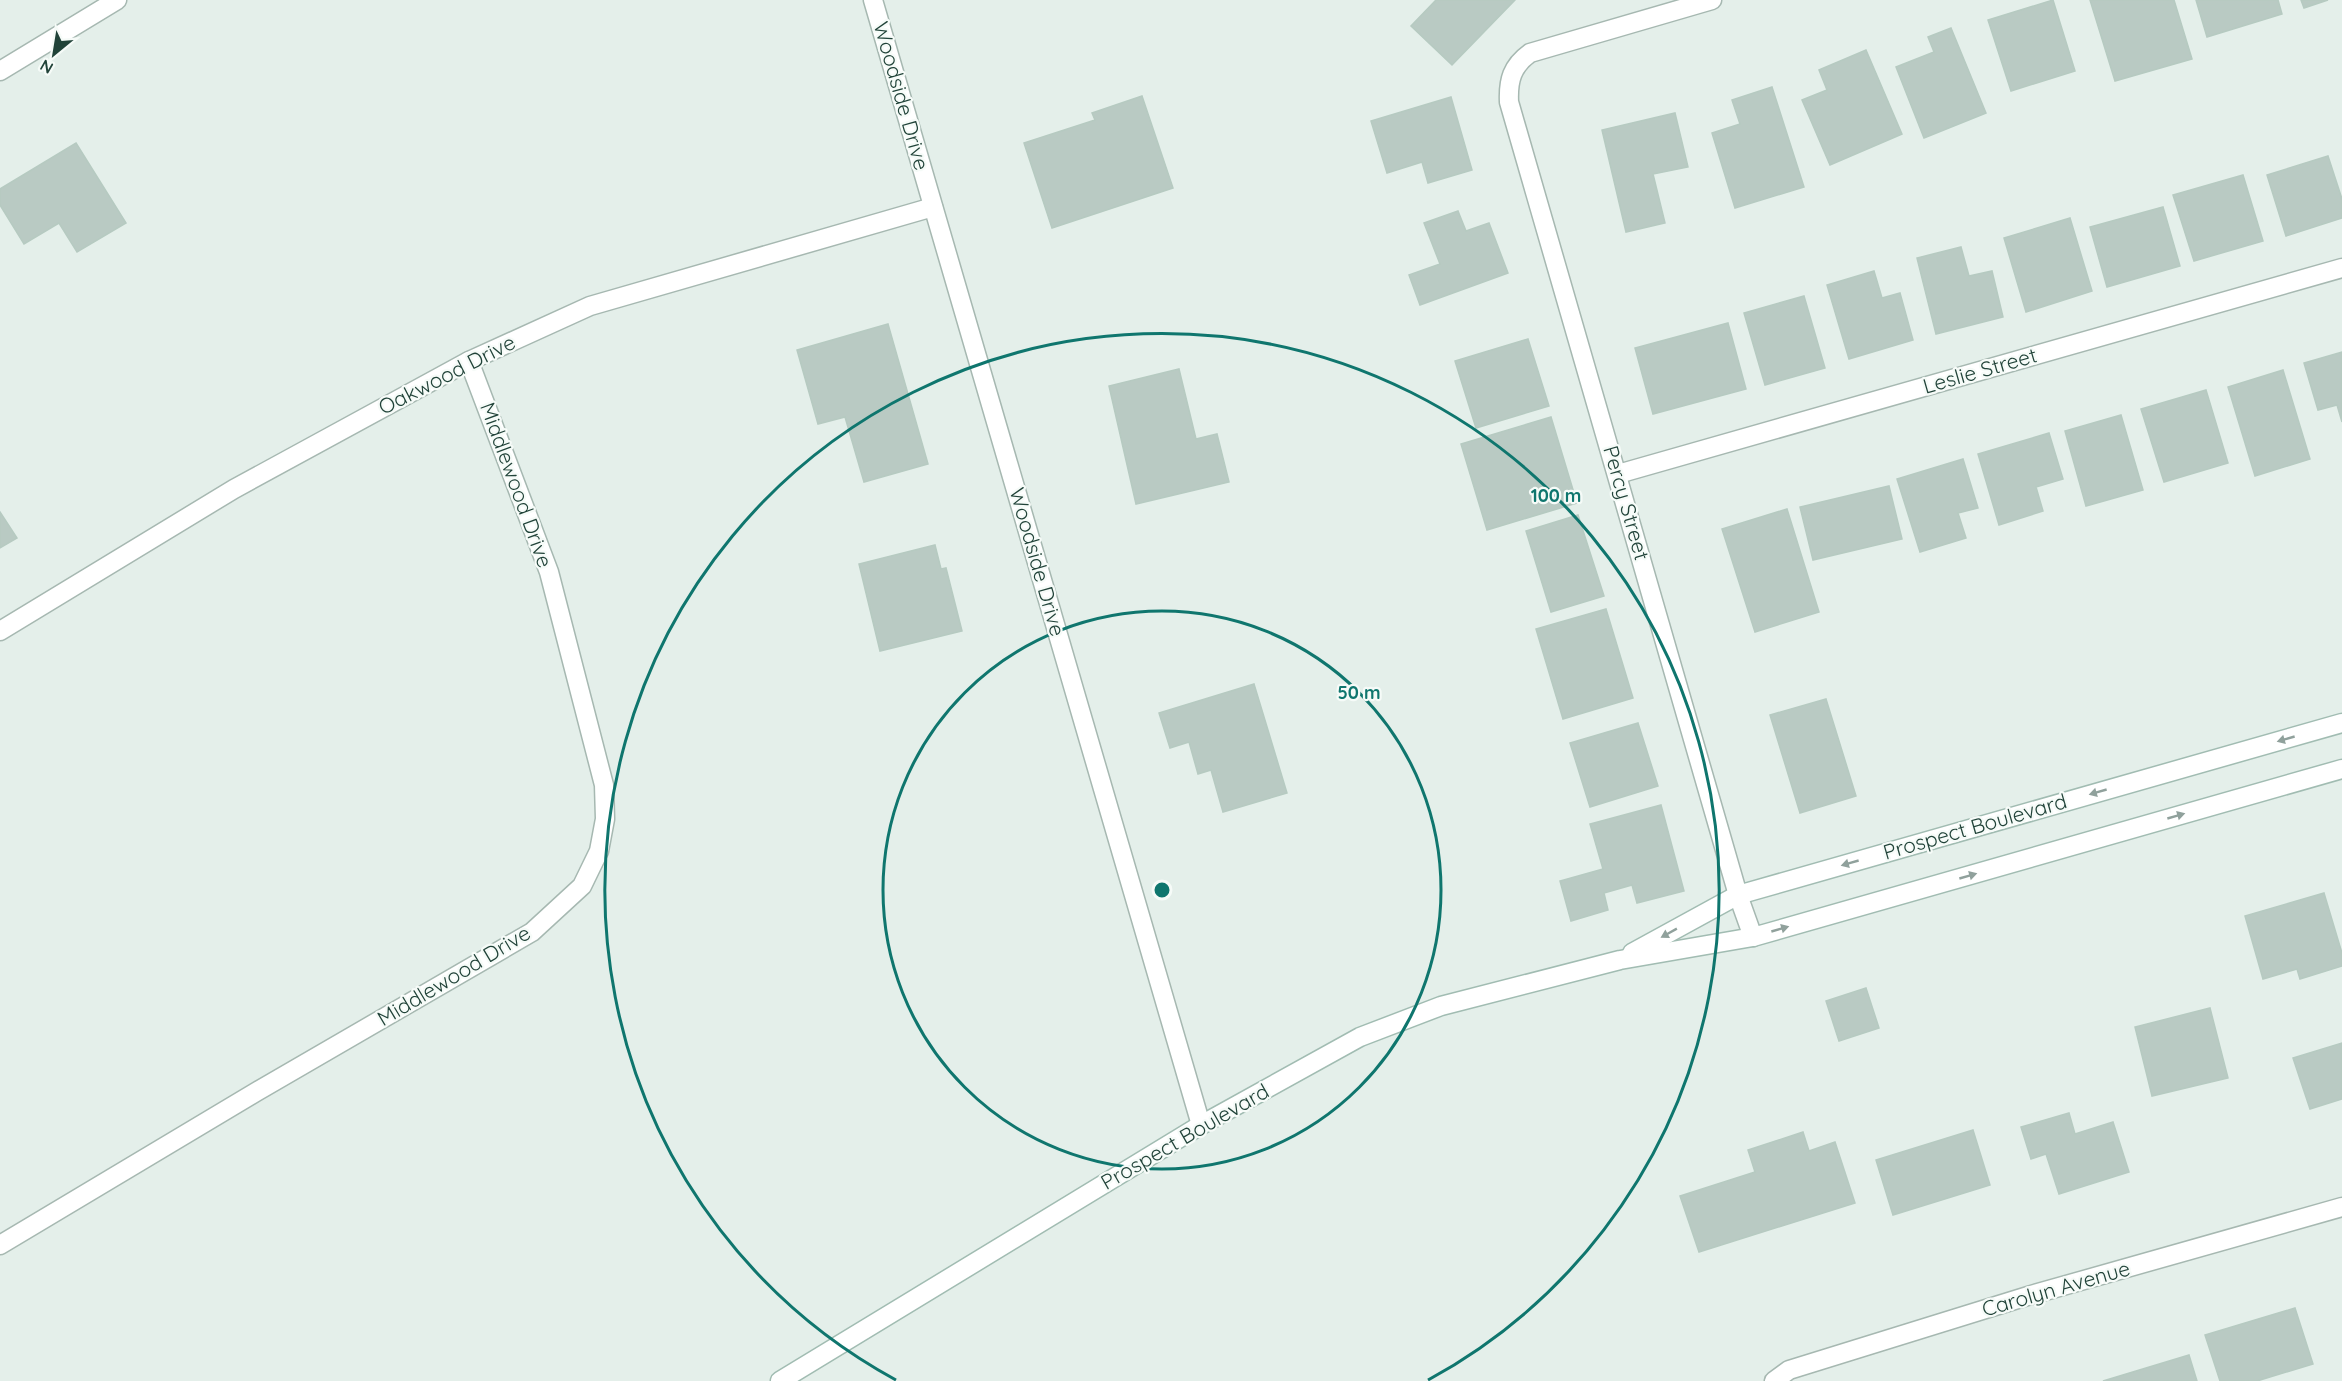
<svg xmlns="http://www.w3.org/2000/svg" width="2342" height="1381" font-family="Quicksand,sans-serif">
<rect width="100%" height="100%" fill="#e4efea"/>
<g fill="#b9cac3" stroke="#b6cac1" stroke-width="1.5">
<path d="M1436,0H1515L1452,65L1411,26Z"/>
<path d="M2053,0L2075,71L2011,91L1988,20Z"/>
<path d="M2090,0H2174L2192,59L2115,81Z"/>
<path d="M2196,0H2278L2282,14L2207,37Z"/>
<path d="M2301,0H2328L2304,8Z"/>
<path d="M1951,28L1986,113L1924,138L1896,67L1934,52L1928,37Z"/>
<path d="M1866,50L1902,134L1830,165L1802,100L1827,90L1819,70Z"/>
<path d="M1772,87L1804,187L1735,208L1712,133L1740,124L1732,100Z"/>
<path d="M1142,96L1173,188L1052,228L1024,143L1095,120L1092,113Z"/>
<path d="M1451,97L1472,170L1428,183L1422,162L1387,173L1371,121Z"/>
<path d="M1675,113L1688,167L1653,174L1665,223L1626,232L1602,130Z"/>
<path d="M76,143L126,223L77,252L59,223L24,244L0,205V189Z"/>
<path d="M2328,156L2342,199V218L2286,236L2267,175Z"/>
<path d="M2243,175L2263,241L2194,261L2173,195Z"/>
<path d="M2163,207L2180,266L2107,287L2090,227Z"/>
<path d="M1458,211L1466,231L1489,223L1508,273L1420,305L1409,275L1440,264L1424,223Z"/>
<path d="M2070,218L2092,291L2026,312L2004,238Z"/>
<path d="M1961,247L1969,276L1992,271L2003,317L1936,334L1917,258Z"/>
<path d="M1874,271L1882,298L1900,293L1913,340L1849,359L1827,285Z"/>
<path d="M1804,296L1825,368L1765,385L1744,313Z"/>
<path d="M1728,323L1746,389L1653,414L1635,348Z"/>
<path d="M888,324L928,464L864,482L845,417L818,424L797,350Z"/>
<path d="M1528,339L1549,406L1476,428L1455,361Z"/>
<path d="M2342,352V422L2337,405L2318,410L2304,363Z"/>
<path d="M1179,369L1196,439L1217,434L1229,482L1136,504L1109,386Z"/>
<path d="M2283,370L2310,459L2255,476L2228,387Z"/>
<path d="M2206,390L2228,463L2164,482L2141,409Z"/>
<path d="M2121,415L2143,490L2086,506L2065,431Z"/>
<path d="M1551,417L1577,503L1487,530L1461,444Z"/>
<path d="M2049,433L2063,479L2036,487L2043,511L1999,525L1978,454Z"/>
<path d="M1963,459L1978,508L1958,513L1966,538L1920,552L1897,479Z"/>
<path d="M1889,486L1902,539L1813,560L1800,507Z"/>
<path d="M1787,509L1819,612L1755,632L1722,529Z"/>
<path d="M0,512L17,538L0,548Z"/>
<path d="M1578,515L1604,596L1551,612L1526,531Z"/>
<path d="M935,545L941,569L946,568L962,631L880,651L859,564Z"/>
<path d="M1606,609L1633,698L1563,719L1536,629Z"/>
<path d="M1254,684L1287,793L1223,812L1211,770L1198,774L1189,742L1170,748L1159,713Z"/>
<path d="M1826,699L1856,796L1800,813L1770,715Z"/>
<path d="M1638,723L1658,786L1590,807L1570,743Z"/>
<path d="M1661,805L1684,891L1637,903L1632,885L1604,893L1608,910L1571,921L1560,881L1603,869L1590,824Z"/>
<path d="M2324,893L2342,953V966L2300,979L2297,969L2263,979L2245,916Z"/>
<path d="M1866,988L1879,1028L1839,1041L1826,1001Z"/>
<path d="M2210,1008L2228,1078L2152,1096L2135,1027Z"/>
<path d="M2342,1043V1099L2310,1109L2293,1058Z"/>
<path d="M2069,1113L2075,1134L2113,1122L2129,1172L2059,1194L2046,1154L2031,1159L2021,1127Z"/>
<path d="M1973,1130L1990,1185L1893,1215L1876,1160Z"/>
<path d="M1803,1132L1809,1151L1835,1142L1855,1203L1699,1252L1680,1196L1755,1172L1748,1150Z"/>
<path d="M2295,1308L2313,1364L2257,1381H2220L2205,1335Z"/>
<path d="M2189,1355L2197,1381H2103Z"/>
</g>
<g fill="none" stroke-linecap="round" stroke-linejoin="round">
<defs>
<g id="minor">
<path d="M873,0L1201,1125"/>
<path d="M1712,0L1530,53C1512,66 1508,80 1509,102L1738,895L1753,937"/>
<path d="M0,71L117,0"/>
<path d="M1618,474L2342,268"/>
<path d="M0,631L234,489L469,361L590,306L933,207"/>
<path d="M0,1245L256,1092L532,932L582,886L599,851L605,819L604,785L549,572L469,361"/>
<path d="M1774,1381L1789,1370L2031,1295L2342,1207"/>
</g>
<g id="secondary">
<path d="M1632,953L1738,895L2342,723"/>
<path d="M780,1381L1201,1125L1360,1037L1441,1006L1620,960L1753,937L2342,769"/>
</g>
</defs>
<use href="#minor" stroke="#a6b8b1" stroke-width="21"/>
<use href="#secondary" stroke="#a1bcb2" stroke-width="21"/>
<use href="#minor" stroke="#fff" stroke-width="18"/>
<use href="#secondary" stroke="#fff" stroke-width="18"/>
</g>
<defs><path id="oneway-solid" d="M-6-.8H1V-3.2L6.5 0L1 3.2V.8H-6Z" transform="scale(1.5)"/></defs>
<g fill="#90a19c">
<use href="#oneway-solid" transform="translate(2286 739) rotate(164)"/>
<use href="#oneway-solid" transform="translate(2098 792) rotate(164)"/>
<use href="#oneway-solid" transform="translate(2176 816) rotate(-16)"/>
<use href="#oneway-solid" transform="translate(1850 863) rotate(164)"/>
<use href="#oneway-solid" transform="translate(1968 876) rotate(-16)"/>
<use href="#oneway-solid" transform="translate(1780 929) rotate(-16)"/>
<use href="#oneway-solid" transform="translate(1669 933) rotate(151)"/>
</g>
<g fill="none" stroke="#0f766e" stroke-width="3">
<circle cx="1162" cy="890" r="279"/>
<path d="M896 1380A557 557 0 1 1 1428 1380"/>
</g>
<g text-anchor="middle" stroke-width="4.5" stroke-linejoin="round" paint-order="stroke">
<g font-size="21" fill="#214339" stroke="#f6fbf8">
<text transform="translate(901 96) rotate(74)" y="7">Woodside Drive</text>
<text transform="translate(1980 371) rotate(-16)" y="7">Leslie Street</text>
<text transform="translate(447 375) rotate(-27)" y="7">Oakwood Drive</text>
<text transform="translate(516 485) rotate(70)" y="7">Middlewood Drive</text>
<text transform="translate(1626 503) rotate(74)" y="7">Percy Street</text>
<text transform="translate(1037 562) rotate(74)" y="7">Woodside Drive</text>
<text transform="translate(1975 827) rotate(-16)" y="7">Prospect Boulevard</text>
<text transform="translate(454 976) rotate(-31)" y="7">Middlewood Drive</text>
<text transform="translate(1185 1137) rotate(-30)" y="7">Prospect Boulevard</text>
<text transform="translate(2056 1289) rotate(-16)" y="7">Carolyn Avenue</text>
</g>
</g>
<circle cx="1162" cy="890" r="9" fill="#0f766e" stroke="#f6fbf8" stroke-width="3"/>
<g font-size="18" text-anchor="middle" font-weight="bold" fill="#0f766e" stroke="#f6fbf8" stroke-width="4.5" stroke-linejoin="round" paint-order="stroke">
<text x="1556" y="502">100 m</text>
<text x="1359" y="699">50 m</text>
</g>
<g transform="translate(54 54) rotate(210)" stroke="#f6fbf8" stroke-width="4.5" paint-order="stroke">
<path d="M0-4.5L10 22L0 15L-10 22Z" fill="#214339"/>
<text y="-9" font-size="16" font-weight="bold" text-anchor="middle" fill="#214339">N</text>
</g>
</svg>
